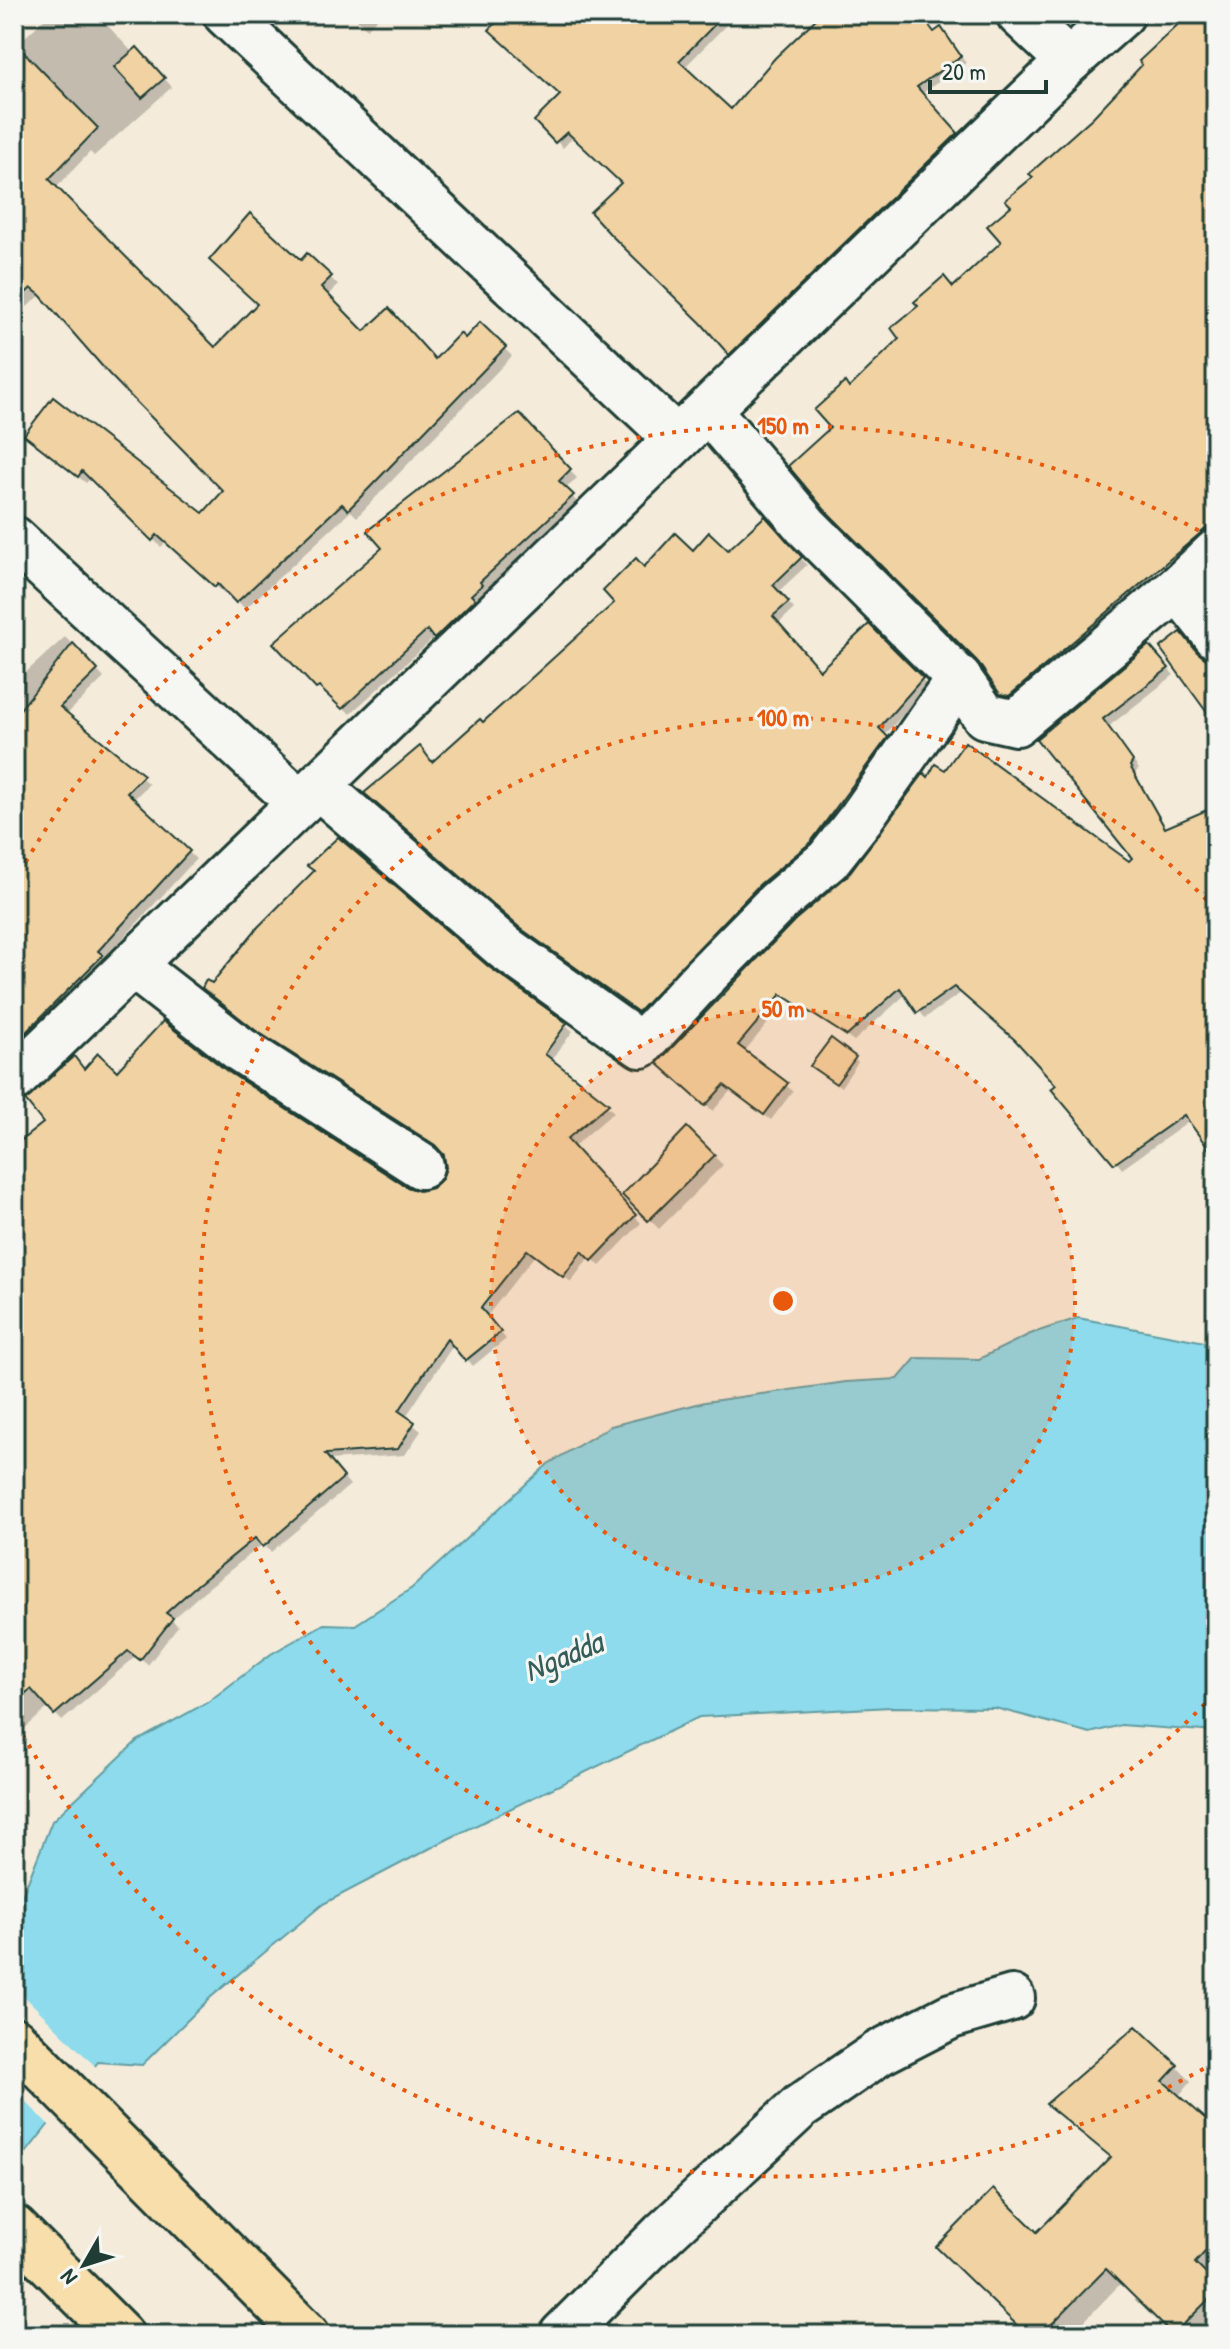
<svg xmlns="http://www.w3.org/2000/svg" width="1230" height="2349" font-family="'Patrick Hand',sans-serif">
<rect width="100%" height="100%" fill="#f4ebda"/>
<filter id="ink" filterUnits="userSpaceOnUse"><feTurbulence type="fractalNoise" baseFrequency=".0125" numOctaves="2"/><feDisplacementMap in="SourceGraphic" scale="16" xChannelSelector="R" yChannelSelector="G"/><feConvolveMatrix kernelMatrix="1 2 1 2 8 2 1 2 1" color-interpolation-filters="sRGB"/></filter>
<g filter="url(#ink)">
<path fill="#8ddbec" stroke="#619ca2" stroke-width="2" d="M1078,1318L1216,1344V1732L1121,1725L1090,1733L995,1708L891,1707L699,1717L448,1839L323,1904L211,1997L142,2065L98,2062L14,2168V1917L52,1821L137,1741L208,1702L271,1654L324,1624L355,1625L412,1588L548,1464L611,1426L705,1402L846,1382L898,1379L916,1358L979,1359L1030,1334Z"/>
<path fill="#f4ebda" d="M14,1986L98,2069L51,2127L14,2090Z"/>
<g fill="#0003">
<path d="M50,14H97L133,53L145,57L172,87L94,156L90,152L56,188L215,349L308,256L338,285L327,297L364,334L435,361L465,341L480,325L512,356L357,517L351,511L245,609L227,590L224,593L166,542L161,547L91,478L86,483L35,443L204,516L225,491L41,295L14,318V27L24,38Z"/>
<path d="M352,14H382L367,29Z"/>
<path d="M495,14H716L727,24L684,68L731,111L824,14H919L935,34L946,36L966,63L921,94L963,140L736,359L624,184L574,136L563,148L537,121L563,96Z"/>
<path d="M1192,14H1216V535L1203,543L1197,536L1070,461L1158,581L1017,702L1009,700L978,660L833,429L850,390L1004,243L1014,207L1036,178Z"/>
<path d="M519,416L577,478L565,489L579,504L486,591L488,593L443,644L435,637L350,714L328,692L325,695L276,643L385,548Z"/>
<path d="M771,525L807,565L778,592L794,609L778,624L820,672L869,627L928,686L884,736L893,745L816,849L645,1017L529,934L433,764L483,725L617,603L644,570L693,553H727Z"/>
<path d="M65,637L104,678L66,715L149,784L133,800L196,859L104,959L108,964L14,1058V665L24,674Z"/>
<path d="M1149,648L1174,675L1108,727L1139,769L1135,773L1167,829L1216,808V1143L1190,1121L1122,1169L1058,1086L1020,1043L962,992L925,1018L906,994L854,1041L788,999L744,1052L793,1091L771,1120L731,1090L713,1111L666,1070L796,922L1130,863L1135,858L1039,739Z"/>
<path d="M487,968L573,1031L551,1061L614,1112L573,1147L641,1223L600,1266L590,1256L571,1282L535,1255L487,1316L506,1339L473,1366L454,1344L405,1418L421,1431L405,1455L329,1460L350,1485L271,1552L263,1544L203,1592L172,1620L178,1626L148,1665L136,1656L62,1721L49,1707L14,1738V1148L46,1123L85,1071L117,1074L226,1073L407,1189L421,1193L434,1190L444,1180L448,1166L442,1151L265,1036L212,986Z"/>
<path d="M854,1058L858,1062L841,1087L817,1070Z"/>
<path d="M687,1130L723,1165L659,1229L625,1195Z"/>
<path d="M1176,2066L1191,2081L1178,2097L1216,2130V2271L1209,2280L1216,2287V2322L1204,2335H1176L1122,2282L1071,2335H1029L1037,2235L1113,2158L1049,2104Z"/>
</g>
<g fill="#f1d2a3" stroke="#1f3d34" stroke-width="2">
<path d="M503,14H725L679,61L731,109L775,58L821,14H920L934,32L941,27L961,56L917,87L958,133L729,355L701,323L610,234L590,212L621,183L567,132L555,143L534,121L560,95L489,30Z"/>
<path d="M1189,14H1216V520L1009,696L1000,694L977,661L824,509L788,466L830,428L814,410L845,382L849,388L899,339L891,328L918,306L914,302L944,276L953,287L1001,242L987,226L1011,206L1005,200L1033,177L1029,174L1093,117L1142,65L1139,61Z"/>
<path d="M14,42L98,128L49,179L215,347L257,304L209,260L250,213L301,260L307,253L332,276L321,287L364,331L389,308L435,359L460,333L465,338L480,322L506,347L348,510L342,504L236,603L218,584L215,587L157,535L152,541L82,471L78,477L24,435L53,397L203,513L223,491L109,374L40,295L31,288L14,304Z"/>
<path d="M137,47L165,78L142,98L114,67Z"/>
<path d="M519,413L571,469L559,481L574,495L480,582L482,585L471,595L475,599L434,639L427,630L342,709L319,687L316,689L273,643L382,548L367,531Z"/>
<path d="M765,516L802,557L773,585L789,602L773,616L820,670L869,624L923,678L879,728L888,737L810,843L760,884L638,1012L520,928L364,793L420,746L432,762L480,719L483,722L614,603L603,591L636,558L644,567L675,533L693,550L709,532L728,550Z"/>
<path d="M1181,632L1197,652L1206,659L1216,660V725L1160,648Z"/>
<path d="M73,643L98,670L60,707L144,775L127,792L190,851L98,951L103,955L14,1044V717Z"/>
<path d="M1149,645L1169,668L1103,719L1133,761L1130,766L1165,828L1216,806V1159L1184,1115L1114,1164L1051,1089L1056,1085L1015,1040L954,987L917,1013L900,988L847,1036L781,994L738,1045L788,1083L764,1115L724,1085L705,1106L657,1063L795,920L847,876L924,773L928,777L935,764L945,770L965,742L1129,861L1132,858L1036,739Z"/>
<path d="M338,837L489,967L567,1023L545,1054L609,1104L567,1139L636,1215L592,1261L582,1251L563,1277L527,1250L481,1308L501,1332L465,1361L447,1339L399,1411L415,1422L398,1449L325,1454L344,1477L263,1547L255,1538L197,1585L166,1613L173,1618L140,1660L128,1651L54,1715L31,1689L14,1702V1146L43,1123L25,1100L74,1056L84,1069L98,1053L117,1071L163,1021L227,1071L407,1187L419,1191L432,1188L442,1179L446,1168L444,1155L435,1145L255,1030L202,988L206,980L212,983L258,927L314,871L307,866Z"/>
<path d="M831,1038L856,1057L836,1084L810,1066Z"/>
<path d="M687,1127L715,1155L648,1221L622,1195Z"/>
<path d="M1136,2026L1178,2065L1163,2081L1216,2128V2240L1195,2263L1216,2284V2292L1173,2335L1106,2269L1041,2335H1027L936,2247L993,2189L1037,2232L1111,2157L1046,2104Z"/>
</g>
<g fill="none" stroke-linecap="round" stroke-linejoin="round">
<defs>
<g id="minor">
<path d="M226,14L677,439"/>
<path d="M1019,14L1069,61"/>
<path d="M708,410L806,526L959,679L985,716L1016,723L1178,588L1216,552"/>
<path d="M14,539L300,803"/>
<path d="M1178,588L1216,636"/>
<path d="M318,786L505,948L641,1045L700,981L778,902L828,860L861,818L959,679"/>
<path d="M132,965L241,1050L421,1166"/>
<path d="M14,1079L1069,61L1122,14"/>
<path d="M562,2335L663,2234L800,2107L879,2053L951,2016L1012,1998"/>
</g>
<g id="major">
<path d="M14,2040L307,2335"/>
<path d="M14,2228L121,2335"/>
</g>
</defs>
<use href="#minor" stroke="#1f3d34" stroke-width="50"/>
<use href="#major" stroke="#1f3d34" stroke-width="50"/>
<use href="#minor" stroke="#f6f6f2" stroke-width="44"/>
<use href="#major" stroke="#f8deab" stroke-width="44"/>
</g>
</g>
<circle cx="783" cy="1301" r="292" fill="#e8590c" fill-opacity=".12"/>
<g fill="none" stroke="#e8590c" stroke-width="4" stroke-dasharray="4 8">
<circle cx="783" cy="1301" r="292"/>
<path d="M1213 1695A583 583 0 1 1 1213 907"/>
<path d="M1214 2063A875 875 0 0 1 14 1719M14 883A875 875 0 0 1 1214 539"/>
</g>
<g text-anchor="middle" stroke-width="6" stroke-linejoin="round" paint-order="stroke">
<g font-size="32" font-style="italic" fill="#355d59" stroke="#f6f6f2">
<text transform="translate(563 1656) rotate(-23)" y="11">Ngadda</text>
</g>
</g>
<circle cx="783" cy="1301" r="12" fill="#e8590c" stroke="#f6f6f2" stroke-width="4"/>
<g font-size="24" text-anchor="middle" font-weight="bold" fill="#e8590c" stroke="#f6f6f2" stroke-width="6" stroke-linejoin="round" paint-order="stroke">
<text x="783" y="434">150 m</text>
<text x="783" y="726">100 m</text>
<text x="783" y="1017">50 m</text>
</g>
<rect width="1230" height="2349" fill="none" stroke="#f6f6f2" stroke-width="48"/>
<rect x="24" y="24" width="1182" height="2301" fill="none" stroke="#1f3d34" stroke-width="3" filter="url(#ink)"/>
<g transform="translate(84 2265) rotate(231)" stroke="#f6f6f2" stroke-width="6" paint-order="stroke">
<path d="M0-6L14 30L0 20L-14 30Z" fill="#1f3d34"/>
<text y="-12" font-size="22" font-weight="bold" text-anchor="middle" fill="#1f3d34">N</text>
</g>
<path d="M930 80v12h116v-12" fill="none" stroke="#1f3d34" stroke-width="4"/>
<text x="942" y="80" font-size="24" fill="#1f3d34" stroke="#f6f6f2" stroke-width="6" paint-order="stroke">20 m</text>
</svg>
